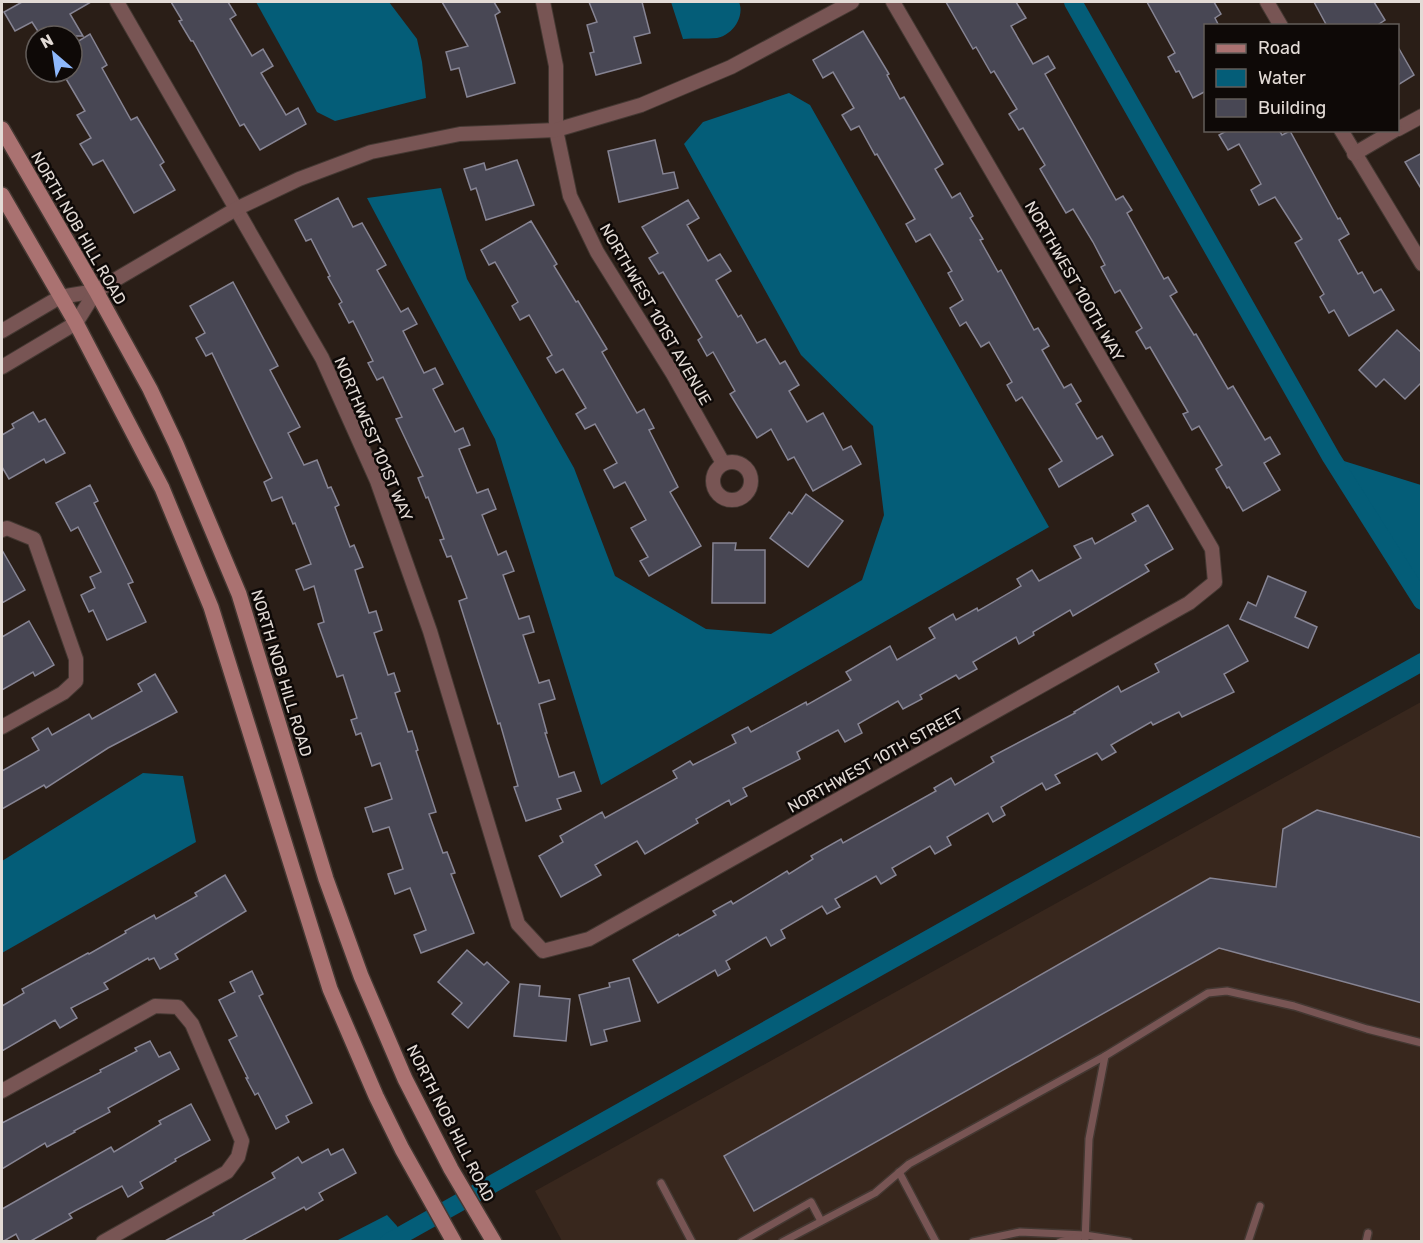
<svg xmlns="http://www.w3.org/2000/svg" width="1423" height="1243" font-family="Rubik,sans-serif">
<rect width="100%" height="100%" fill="#2a1e17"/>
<path fill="#38271d" d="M1421,702V1241H562L535,1191Z"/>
<g fill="#045d78">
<path d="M256,2H389L417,39L422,62L426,98L335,121L317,112Z"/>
<path d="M671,2H739C745,16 733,35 717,38C706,39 694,38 683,39Z"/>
<path d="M789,93L810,105L1049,527L601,785L495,439L367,198L441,188L467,279L574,468L615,576L706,629L771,634L862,580L884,515L873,426L801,355L684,144L703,122Z"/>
<path d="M1331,457L1421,485V601Z"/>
<path d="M143,773L183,776L196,842L2,953V861Z"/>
<path d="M387,1215L397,1226L405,1241H336Z"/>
</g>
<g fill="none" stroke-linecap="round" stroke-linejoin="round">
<g stroke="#045d78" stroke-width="18">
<path d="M1073,2L1331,457L1422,601"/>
<path d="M389,1242L1422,662"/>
</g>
</g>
<g fill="#484754" stroke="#868493" stroke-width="1.5">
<path d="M22,2H91L70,14L83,36H41L32,22L15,31L4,12Z"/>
<path d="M171,2H228L236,15L230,19L252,56L263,49L273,66L261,73L286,115L298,108L306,124L260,150L244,124L240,126L193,41H191L179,21L182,20Z"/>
<path d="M442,2H494L500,12L495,15L515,83L467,97L459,68L451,70L446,52L468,46Z"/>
<path d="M589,2H642L650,33L634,37L641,63L596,75L590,53L594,52L587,25L597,22Z"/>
<path d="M946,2H1016L1026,18L1011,26L1033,64L1048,56L1055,68L1045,74L1116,200L1123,196L1132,210L1127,213L1164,279L1168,277L1177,292L1170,296L1194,335L1196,334L1228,389L1233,386L1265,440L1270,437L1280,454L1264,463L1280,490L1243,511L1229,487L1227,488L1216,469L1222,465L1199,426L1192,430L1183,414L1188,412L1150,347L1146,349L1136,332L1142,328L1120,290L1115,293L1101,267L1105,265L1093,242L1073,209L1066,213L1040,169L1045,165L1023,128L1019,130L1009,114L1017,109L994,71L991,73L976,47L973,49Z"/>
<path d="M1147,2H1214L1221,14L1215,18L1219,26H1206V91L1193,98L1179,71L1176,72L1168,57L1175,53Z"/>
<path d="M1314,2H1374L1385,20L1376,26H1327Z"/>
<path d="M863,31L889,74L887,75L900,99L904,97L943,164L935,169L952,198L960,193L973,216L970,218L983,239L980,240L998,272L1001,270L1034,330L1038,328L1049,346L1042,350L1064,388L1071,384L1081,401L1076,404L1097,439L1102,436L1113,455L1059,487L1049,469L1062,461L1022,397L1016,401L1007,385L1012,382L989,342L981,347L966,322L960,326L950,308L963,300L948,273L952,271L930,234L916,242L906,224L915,219L877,154L875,155L859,126L851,130L842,115L854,108L833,72L823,78L813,60Z"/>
<path d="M90,34L107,65L102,68L131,120L137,117L164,162L160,165L175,190L134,213L103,160L93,165L80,144L91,138L77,115L85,111L62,72H72V45Z"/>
<path d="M1398,47L1414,75L1398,85Z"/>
<path d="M1228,130H1279L1282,135L1290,131L1338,219L1340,218L1349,234L1339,240L1358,274L1362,272L1374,293L1381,289L1394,310L1349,336L1334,310L1329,313L1320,297L1324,294L1295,243L1302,239L1275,197L1259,205L1251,190L1261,184L1239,144L1228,150L1219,135Z"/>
<path d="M655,140L663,174L674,172L678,188L619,202L608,151Z"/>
<path d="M1422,153V190L1405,162Z"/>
<path d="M517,160L534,205L486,220L476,188L471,190L464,169L484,163L486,170Z"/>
<path d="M338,198L353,227L362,223L386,265L377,270L401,312L408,308L417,324L403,331L424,373L435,368L443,384L433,389L455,432L463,428L470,445L459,449L477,493L488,489L496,509L482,515L498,555L506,551L514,571L503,575L519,619L529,616L534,632L523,635L539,683L549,680L555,699L539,704L547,733H545L559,777L574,772L581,791L557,799L561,809L526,821L514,787L518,786L500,723L498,724L459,601L467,598L451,556L447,557L440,540L444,539L428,497L426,498L418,478L423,476L396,419L402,417L383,377L377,380L368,363L373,361L353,321L349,323L339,304L342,302L328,277L330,276L311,239L306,241L295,220Z"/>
<path d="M688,200L699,218L687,225L708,261L720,254L731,271L716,280L738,317L741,315L757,343L765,339L780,364L785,361L799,385L789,391L807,422L823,413L843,450L851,446L861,464L813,491L794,457L788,460L771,429L757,438L730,394L735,391L713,352L707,356L698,340L702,337L663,272L659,274L649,258L658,253L642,227Z"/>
<path d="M531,221L557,264L554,266L576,302L578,301L607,349L602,352L637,413L644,409L654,428L649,430L678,487L670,492L701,546L649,576L640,561L648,557L631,528L646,520L625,482L614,488L604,470L617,463L595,424L585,429L576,414L586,408L563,369L556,373L547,358L552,355L529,315L520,320L512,306L518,302L495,262L489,265L481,250Z"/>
<path d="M233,282L278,366L270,370L300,427L288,433L304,465L317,460L328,488L331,487L339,505L335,507L350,547L354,545L363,567L355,570L369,613L376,611L382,630L374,633L388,675L394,673L400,691L395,693L408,732L412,731L418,750L416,751L436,812L429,814L443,853L447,852L455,873L451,874L474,933L421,953L414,935L426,930L410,888L395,894L388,874L403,869L389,827L373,832L365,808L392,799L380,763L372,766L361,733L356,735L351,720L357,718L343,675L337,677L318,624L324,622L314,586L304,590L296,570L311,564L295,523L293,524L282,497L272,501L264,482L272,478L212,353L206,356L196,338L205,333L190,306Z"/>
<path d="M1397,330L1422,353V382L1405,399L1384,379L1376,387L1359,370Z"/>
<path d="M33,412L39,422L45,419L65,453L46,463L44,459L9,479L2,467V435L14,428L12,424Z"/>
<path d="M90,485L98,501L94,503L133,582L128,584L146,622L107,640L93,610L89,612L81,595L95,588L90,577L101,572L78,527L71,531L56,503Z"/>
<path d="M806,494L843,521L808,567L770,538L789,512L792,514Z"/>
<path d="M1148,505L1173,549L1145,565L1149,571L1073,616L1070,610L1033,632L1034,635L1019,644L1016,637L973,662L977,669L959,679L956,675L920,695L922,699L903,709L898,701L858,724L862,733L845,742L838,730L797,752L800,759L743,788L747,796L731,805L729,800L696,819L698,823L645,854L637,841L595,865L601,875L561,897L539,856L563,842L560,836L602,812L605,818L677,778L673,771L690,761L693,765L736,743L732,735L748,727L751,732L806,702L807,705L851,680L846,672L890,646L897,660L935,638L929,628L953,614L956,620L977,608L978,611L1021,586L1017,579L1032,570L1039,581L1081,558L1074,546L1092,538L1095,544L1136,521L1132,514Z"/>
<path d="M713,543H736L735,550H765V603H712Z"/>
<path d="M2,550L25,590L2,603Z"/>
<path d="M1268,576L1306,592L1295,617L1317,627L1308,648L1240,619L1248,602L1256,606Z"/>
<path d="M29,621L54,665L35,676L33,672L2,690V637Z"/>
<path d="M1228,625L1248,661L1224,674L1234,692L1182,717L1179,712L1153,725L1151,722L1111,745L1116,752L1102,760L1097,753L1055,775L1060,783L1046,790L1042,783L1001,807L1005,815L993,822L988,813L947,837L951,845L935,854L930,846L892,868L896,875L881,884L876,876L835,899L840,907L827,914L822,906L781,930L785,938L771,946L766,937L726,961L730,969L718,976L715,970L658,1003L633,960L678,934L679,936L716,915L713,911L731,901L733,904L787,871L789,874L813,859L811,856L841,839L843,843L936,791L934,788L951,778L955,785L994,762L991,757L1075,713L1074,712L1118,686L1121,692L1159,672L1155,664Z"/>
<path d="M155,674L177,712L108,748L46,788L44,785L2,809V771L39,750L32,738L48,728L52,735L89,714L92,719L142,691L138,684Z"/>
<path d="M1317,810L1422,838V1003L1219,948L754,1211L724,1156L1210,878L1276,887L1283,829Z"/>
<path d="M225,875L246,911L175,954L178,959L160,969L154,958L149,960L148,958L104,983L108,989L71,1008L77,1018L60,1028L55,1020L2,1051V1006L24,993L22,989L88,953L89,954L126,933L125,931L154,915L156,919L197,896L195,893Z"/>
<path d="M467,950L484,965L487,962L509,982L468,1028L452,1014L462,1003L438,982Z"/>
<path d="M252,971L263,994L259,996L312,1103L286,1116L289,1122L276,1129L258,1093L255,1095L246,1078H248L229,1040L237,1036L219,1000L235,992L230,982Z"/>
<path d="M629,978L640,1021L604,1030L607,1041L591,1045L579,995L610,987L609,983Z"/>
<path d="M520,984L540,986L539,996L570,999L566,1041L514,1036Z"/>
<path d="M150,1041L159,1057L170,1052L179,1069L108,1108L110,1112L74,1131L75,1132L47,1147L45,1143L2,1169V1123L101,1072L100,1070L137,1051L135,1048Z"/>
<path d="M191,1104L210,1140L175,1159L176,1161L140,1182L143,1188L128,1197L122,1186L69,1214L72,1218L29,1242H20L16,1234L2,1242V1209L111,1147L114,1152L161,1124L159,1121Z"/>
<path d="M328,1149L331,1155L343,1149L356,1173L319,1193L323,1200L306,1210L304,1207L240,1242H163L214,1215L213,1213L275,1178L272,1173L298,1157L302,1163Z"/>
</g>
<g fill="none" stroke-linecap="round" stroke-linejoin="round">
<defs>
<g id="service">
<path d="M899,1172L936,1242"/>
<path d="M661,1183L692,1242"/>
<path d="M741,1242L811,1202L821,1221"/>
<path d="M782,1242L875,1193L909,1164L1105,1056"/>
<path d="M973,1242L1020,1232L1085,1235L1129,1242"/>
<path d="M1060,1242L1079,1237"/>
<path d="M1085,1242L1089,1139L1105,1056L1208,993L1227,991L1294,1006L1367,1029L1422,1043"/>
<path d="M1248,1242L1260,1206"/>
<path d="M1366,1242L1368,1233"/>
</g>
<g id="minor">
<path d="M117,2L322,358L377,481L430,631L518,924L543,951L589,939L1189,603L1215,582L1212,549L893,2"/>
<path d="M543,2L556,66V130L570,196L597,252L673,374L723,463"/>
<path d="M1267,2L1281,26"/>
<path d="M1398,129L1422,116"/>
<path d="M1341,130L1422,264"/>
<path d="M1354,154L1395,130"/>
<path d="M2,331L60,297L96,291L236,209L299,179L371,152L460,134L556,130L641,105L731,67L852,2"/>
<path d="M2,367L76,323L96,291"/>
<circle cx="732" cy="481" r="19"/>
<path d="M2,530L7,528L34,539L76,659V681L63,693L2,727"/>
<path d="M2,1091L155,1006L178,1007L192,1024L242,1141L238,1157L227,1172L103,1242"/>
</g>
<g id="secondary">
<path d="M2,129L96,291L150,389L176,444L239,594L326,879L361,976L405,1079L451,1169L494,1242"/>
<path d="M2,195L76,323L162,488L211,607L330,989L376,1096L402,1149L454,1242"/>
</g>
</defs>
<use href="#service" stroke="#443832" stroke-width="10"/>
<use href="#minor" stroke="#443832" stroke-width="16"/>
<use href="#secondary" stroke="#443832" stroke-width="18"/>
<use href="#service" stroke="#785554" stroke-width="7"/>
<use href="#minor" stroke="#785554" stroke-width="14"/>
<use href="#secondary" stroke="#aa7271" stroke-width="15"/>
</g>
<g text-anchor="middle" stroke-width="5" stroke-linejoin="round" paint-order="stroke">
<g font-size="16" fill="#e3dbd6" stroke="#0e0907">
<text transform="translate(79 228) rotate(60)" y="6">NORTH NOB HILL ROAD</text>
<text transform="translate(1075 281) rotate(60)" y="6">NORTHWEST 100TH WAY</text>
<text transform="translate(656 314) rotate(60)" y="6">NORTHWEST 101ST AVENUE</text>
<text transform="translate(374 439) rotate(67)" y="6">NORTHWEST 101ST WAY</text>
<text transform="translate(282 673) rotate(73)" y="6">NORTH NOB HILL ROAD</text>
<text transform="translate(875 760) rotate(-29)" y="6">NORTHWEST 10TH STREET</text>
<text transform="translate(451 1123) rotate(63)" y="6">NORTH NOB HILL ROAD</text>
</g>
</g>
<rect width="1423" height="1243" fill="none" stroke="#e3dbd6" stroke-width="6"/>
<rect x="1204" y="24" width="195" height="108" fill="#0e0907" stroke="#635d5a" stroke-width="1.5"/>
<rect x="1216" y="44" width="30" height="9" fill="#aa7271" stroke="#635d5a" stroke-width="1.5"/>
<text x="1258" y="54" font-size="18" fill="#e3dbd6">Road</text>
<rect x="1216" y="69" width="30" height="18" fill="#045d78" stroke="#635d5a" stroke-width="1.5"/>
<text x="1258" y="84" font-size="18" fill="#e3dbd6">Water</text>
<rect x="1216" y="99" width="30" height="18" fill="#484754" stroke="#635d5a" stroke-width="1.5"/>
<text x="1258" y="114" font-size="18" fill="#e3dbd6">Building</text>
<g transform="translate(54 54) rotate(331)"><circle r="28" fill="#0e0907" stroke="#635d5a" stroke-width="1.5"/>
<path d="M0-4.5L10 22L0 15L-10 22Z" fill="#8eb9fd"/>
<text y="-9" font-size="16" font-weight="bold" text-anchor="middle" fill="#e3dbd6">N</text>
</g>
</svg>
